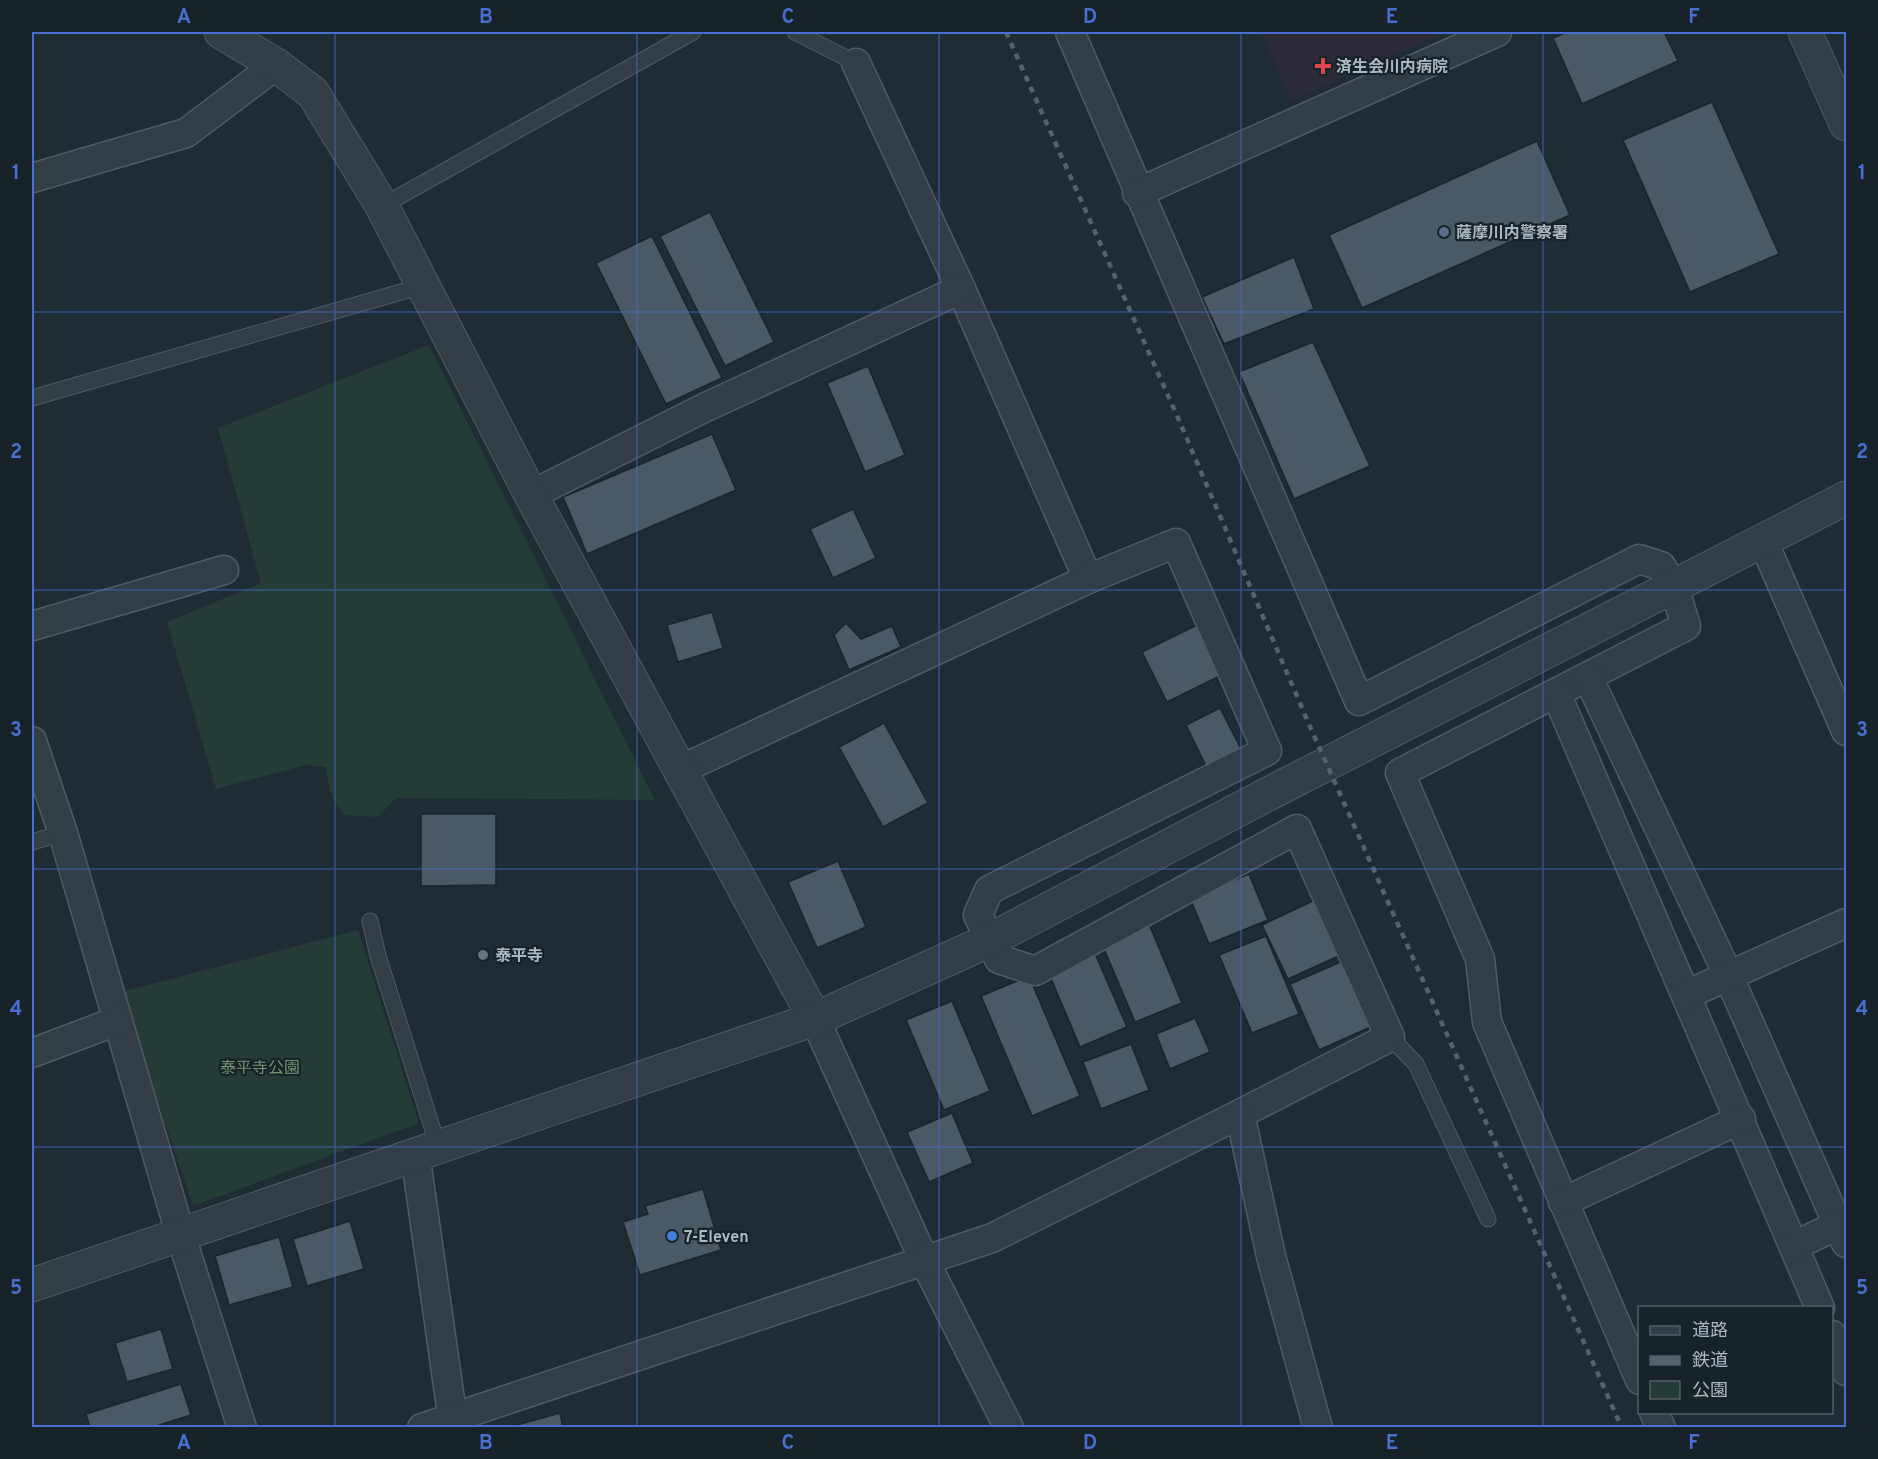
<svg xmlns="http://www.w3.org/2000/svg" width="1878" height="1459" font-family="Overpass,'Noto Sans JP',sans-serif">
<rect width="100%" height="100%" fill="#1f2c34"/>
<path fill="#2a2b36" d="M1261,32H1446L1292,101Z"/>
<g fill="#253b37">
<path d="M429,345L655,800L396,798L378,817L345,815L333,800L325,767L306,765L216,789L167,622L261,583L218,428Z"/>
<path d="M358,930L419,1123L193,1206L121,992Z"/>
</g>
<g fill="#4a5963" stroke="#1a242b" stroke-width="1.5">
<path d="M1567,32H1664L1678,61L1582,104L1553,38Z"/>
<path d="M1712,102L1779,254L1690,292L1623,140Z"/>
<path d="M1537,141L1570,215L1362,308L1329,235Z"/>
<path d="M710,212L774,342L725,366L660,236Z"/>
<path d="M652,236L722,378L666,404L596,263Z"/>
<path d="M1294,257L1314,309L1224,344L1202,297Z"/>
<path d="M1313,342L1370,466L1294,499L1239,372Z"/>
<path d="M868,366L905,455L865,472L827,383Z"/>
<path d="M712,434L736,490L587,554L563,497Z"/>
<path d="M853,509L876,558L833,578L810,529Z"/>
<path d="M712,612L723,648L678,662L667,625Z"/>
<path d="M846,623L861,639L892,626L901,647L849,670L834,635Z"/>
<path d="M1197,625L1222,675L1167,702L1142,652Z"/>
<path d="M1220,708L1242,751L1207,768L1186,725Z"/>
<path d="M884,723L928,803L883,827L839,747Z"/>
<path d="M421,814H496V885L421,886Z"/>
<path d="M838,861L866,927L817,948L788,882Z"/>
<path d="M1249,874L1268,920L1209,944L1190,898Z"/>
<path d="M1317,899L1343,954L1288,979L1262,925Z"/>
<path d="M1149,924L1182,1003L1135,1022L1102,944Z"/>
<path d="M1266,936L1299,1014L1252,1033L1219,955Z"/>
<path d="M1093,949L1127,1027L1080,1047L1047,969Z"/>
<path d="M1345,960L1373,1026L1319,1050L1290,984Z"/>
<path d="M1029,976L1080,1096L1032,1116L981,996Z"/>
<path d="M952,1001L990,1091L944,1110L906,1020Z"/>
<path d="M1195,1018L1210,1052L1170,1069L1156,1034Z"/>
<path d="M1131,1044L1149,1090L1101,1109L1083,1062Z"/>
<path d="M952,1113L973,1163L929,1182L907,1132Z"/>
<path d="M703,1189L721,1250L640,1275L623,1222L648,1214L645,1206Z"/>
<path d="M350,1221L364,1269L307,1286L293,1239Z"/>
<path d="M279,1237L293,1287L229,1305L215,1256Z"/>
<path d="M161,1329L173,1369L127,1382L115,1343Z"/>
<path d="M181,1384L191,1415L150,1428H90L86,1414Z"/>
<path d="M560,1413L563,1428H506Z"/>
</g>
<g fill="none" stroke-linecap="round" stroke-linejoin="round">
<defs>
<g id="service">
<path d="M795,32L856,63"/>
<path d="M382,206L693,32"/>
<path d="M32,398L422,286"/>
<path d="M32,842L63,833"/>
<path d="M370,921L378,956L438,1146"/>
<path d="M1390,1037L1416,1064L1488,1219"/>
</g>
<g id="minor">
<path d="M1070,32L1359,701L1639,559L1661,566L1674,587L1686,626L1400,773L1480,959L1487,1022L1640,1380"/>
<path d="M856,63L961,289L1088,579"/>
<path d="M32,178L186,133L276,65"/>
<path d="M1137,193L1497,32"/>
<path d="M531,495L704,408L961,289"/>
<path d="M1763,541L1846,731"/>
<path d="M32,626L224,570"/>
<path d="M1588,677L1729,977L1846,1243"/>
<path d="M1556,693L1820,1308"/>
<path d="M32,741L63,833L180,1233L242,1428"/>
<path d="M678,771L1088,579L1176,543L1267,751L989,890L978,915L999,959L1035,971L1297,829L1390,1037L1240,1114"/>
<path d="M1686,995L1846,923"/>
<path d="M815,1019L924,1260L1009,1428"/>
<path d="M32,1053L117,1021"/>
<path d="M415,1153L454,1428"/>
<path d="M1563,1202L1741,1119"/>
<path d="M1794,1246L1846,1221"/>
<path d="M1832,1335L1846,1371"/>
<path d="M1654,1412L1661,1428"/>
<path d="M422,1428L992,1238L1240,1114L1271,1256L1318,1428"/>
</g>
<g id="tertiary">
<path d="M221,32L276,65L313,93L382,206L531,495L815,1019"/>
<path d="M1805,32L1846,124"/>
<path d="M32,1285L815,1019L990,940L1272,792L1846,498"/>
</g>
</defs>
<use href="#service" stroke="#505b63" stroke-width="17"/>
<use href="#minor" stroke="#505b63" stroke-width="31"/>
<use href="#tertiary" stroke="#505b63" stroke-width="35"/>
<use href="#service" stroke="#333d45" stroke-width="15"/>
<use href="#minor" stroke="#333d45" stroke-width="28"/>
<use href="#tertiary" stroke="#333d45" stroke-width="33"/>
<path stroke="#54626c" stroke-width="4.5" stroke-dasharray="6 6" stroke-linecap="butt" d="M1006,32L1178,418L1308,722L1622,1428"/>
</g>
<path fill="none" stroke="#486ed1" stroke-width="1.5" stroke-opacity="0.55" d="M335,32V1428M637,32V1428M939,32V1428M1241,32V1428M1543,32V1428M32,312H1846M32,590H1846M32,869H1846M32,1147H1846"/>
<path fill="#e0444e" stroke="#182229" stroke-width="2" d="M1320 57h6v6h6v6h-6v6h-6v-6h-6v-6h6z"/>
<circle fill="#5c6f8a" stroke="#182229" stroke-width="2" cx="1444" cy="232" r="6"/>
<circle fill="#6b7280" stroke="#182229" stroke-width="2" cx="483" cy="955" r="6"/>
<circle fill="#3f7fe0" stroke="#182229" stroke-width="2" cx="672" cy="1236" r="6"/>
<g text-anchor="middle" stroke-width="4.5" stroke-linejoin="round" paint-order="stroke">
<g font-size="16" font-weight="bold" fill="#acb8c2" stroke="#182229" text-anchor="start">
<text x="1336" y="72">済生会川内病院</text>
<text x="1456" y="238">薩摩川内警察署</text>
<text x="495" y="961">泰平寺</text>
<text x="684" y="1242">7-Eleven</text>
</g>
<g font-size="16" fill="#6e9670" stroke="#182229">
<text x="260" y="1073">泰平寺公園</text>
</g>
</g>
<rect width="1878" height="1459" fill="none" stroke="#182229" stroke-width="66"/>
<rect x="1638" y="1306" width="195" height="108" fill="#182229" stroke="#535e66" stroke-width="1.5"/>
<rect x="1650" y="1326" width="30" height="9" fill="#333d45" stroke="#535e66" stroke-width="1.5"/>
<text x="1692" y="1336" font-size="18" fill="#acb8c2">道路</text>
<rect x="1650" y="1356" width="30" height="9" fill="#54626c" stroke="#535e66" stroke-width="1.5"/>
<text x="1692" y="1366" font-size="18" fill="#acb8c2">鉄道</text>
<rect x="1650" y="1381" width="30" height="18" fill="#253b37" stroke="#535e66" stroke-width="1.5"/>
<text x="1692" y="1396" font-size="18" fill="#acb8c2">公園</text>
<rect x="33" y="33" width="1812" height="1393" fill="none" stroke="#486ed1" stroke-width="2"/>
<g font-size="20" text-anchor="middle" font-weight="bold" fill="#486ed1">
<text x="184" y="23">A</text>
<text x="486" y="23">B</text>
<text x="788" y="23">C</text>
<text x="1090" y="23">D</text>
<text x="1392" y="23">E</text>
<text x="1694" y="23">F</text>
<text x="16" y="179">1</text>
<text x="1862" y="179">1</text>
<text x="16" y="458">2</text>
<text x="1862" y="458">2</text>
<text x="16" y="736">3</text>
<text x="1862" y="736">3</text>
<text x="16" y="1015">4</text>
<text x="1862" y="1015">4</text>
<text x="16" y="1294">5</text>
<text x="1862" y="1294">5</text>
<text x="184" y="1449">A</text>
<text x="486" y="1449">B</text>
<text x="788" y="1449">C</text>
<text x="1090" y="1449">D</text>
<text x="1392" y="1449">E</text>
<text x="1694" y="1449">F</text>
</g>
</svg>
